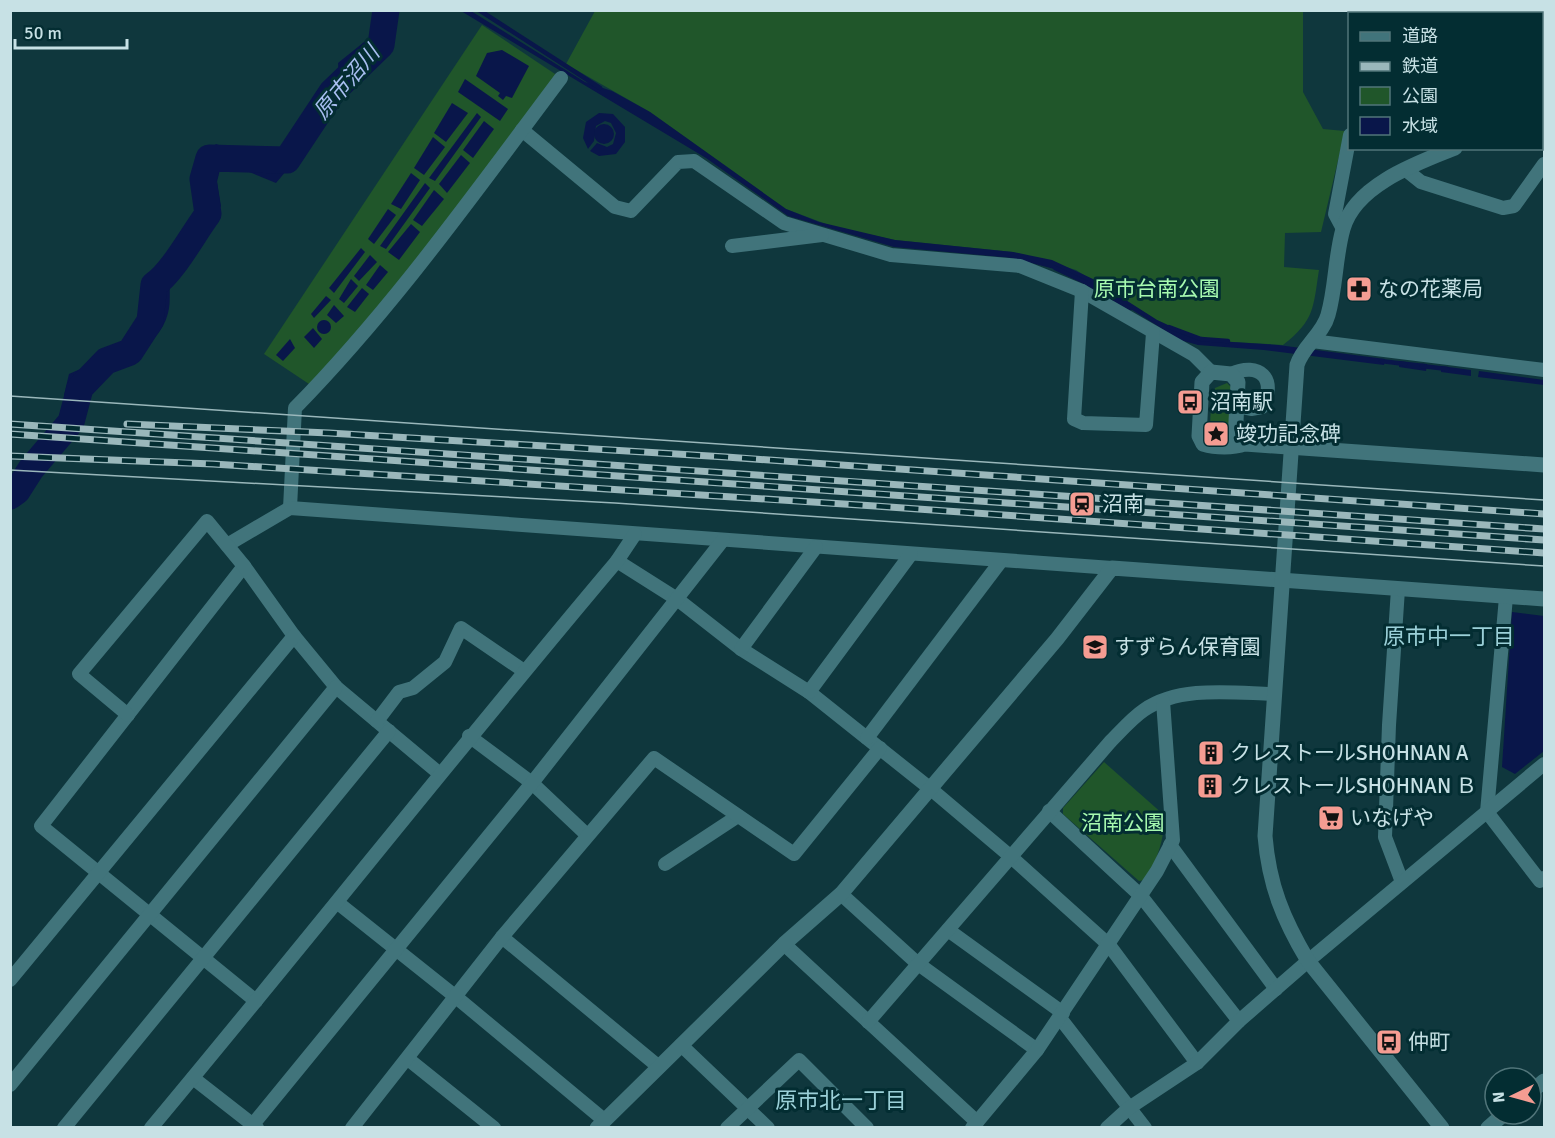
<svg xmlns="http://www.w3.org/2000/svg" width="1555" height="1138" font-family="Signika,'Noto Sans JP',sans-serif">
<rect width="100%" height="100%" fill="#0f373d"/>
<g fill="#20562a">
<path d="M595,11H1303V92L1323,129L1345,131L1321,232L1285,233L1284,267L1319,270C1313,308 1315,320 1283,345L1200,340L1157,320L1076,270L1013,252L895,240L834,227L786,209L650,112L566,64Z"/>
<path d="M482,25L561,78L315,388L264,354Z"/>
<path d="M1227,383L1232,388L1229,434L1218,439L1212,435C1208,420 1212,403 1215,388Z"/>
<path d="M1104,762L1164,815C1165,839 1157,860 1145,880L1139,881L1063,814V808Z"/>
</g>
<g fill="#09164a">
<path d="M382,10L393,11L390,29L350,72L345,89L307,146L276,183L222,161L217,182L221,206L203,240L170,275C169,287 171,302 168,313C159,350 113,367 82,381L80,412L70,416L64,395L69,374L146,340L161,306V264L177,237L193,229L210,205L211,194L203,168L207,152L216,144L274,165L278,156L292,145L332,96L339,77L338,63L374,34Z"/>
<path d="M461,11H471L585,82L612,91L650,112L786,209L819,222L895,240L1013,252L1052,260L1093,279L1157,320L1200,340L1278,345L1385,359L1384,365L1264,350L1198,345L1180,340L1091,284L1066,272L1012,258L894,247L788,216L706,158Z"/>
<path d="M502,50L529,66L512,98L506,96L503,100L498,96L500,93L476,76L487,53Z"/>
<path d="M465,79L508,109L500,121L458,92Z"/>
<path d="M452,103L468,113L446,142L434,133Z"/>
<path d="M477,113L481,117L435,181L429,178Z"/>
<path d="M599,113L613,114L625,127V142L616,154L599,156L590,151L597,143L607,147L613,144L616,133L611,123L605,121L596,126L594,141L588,149L583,138L586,122Z"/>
<path d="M484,121L494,129L473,158L463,150Z"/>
<circle cx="604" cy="134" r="10"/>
<path d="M433,137L445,147L424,175L414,168Z"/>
<path d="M461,155L470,163L447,193L439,184Z"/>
<path d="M411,173L420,180L401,209L391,204Z"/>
<path d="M425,183L430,188L386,249L380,246Z"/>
<path d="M434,190L444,199L422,226L413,220Z"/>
<path d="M388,209L396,215L374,244L368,239Z"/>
<path d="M411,224L420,232L399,260L388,252Z"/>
<path d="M361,248L365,252L334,293L329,288Z"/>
<path d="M370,255L377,262L359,281L354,276Z"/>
<path d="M380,265L388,272L373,290L366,285Z"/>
<path d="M351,279L358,286L344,303L339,299Z"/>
<path d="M362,288L369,294L355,312L347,307Z"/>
<path d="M326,296L331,300L314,318L311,314Z"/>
<path d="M334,305L344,316L336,323L327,315Z"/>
<circle cx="324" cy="327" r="7"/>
<path d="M313,328L322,339L314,348L304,337Z"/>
<path d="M290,339L295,348L283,361L276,355Z"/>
<path d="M1399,361L1427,364L1426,371L1399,367Z"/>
<path d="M1441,366L1471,370V376L1441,372Z"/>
<path d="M1479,371L1544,380V385L1478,377Z"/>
<path d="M1512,612L1544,616V751L1515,774L1502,767Z"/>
</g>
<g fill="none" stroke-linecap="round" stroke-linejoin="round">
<g stroke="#09164a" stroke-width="4.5">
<path d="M479,10L600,88"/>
<path d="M1055,268L1087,283L1130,308"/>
<path d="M1169,327L1201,339L1228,341"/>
<path d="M1381,361L1405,364"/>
<path d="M1422,366L1447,369"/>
</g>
<path stroke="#09164a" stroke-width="27" d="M10,496L17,491L31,469L71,422L80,388L106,361L130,352L150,321L154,285C173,272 193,234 208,214L203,179L209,158L287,160L332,92L381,45L386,10"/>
<g stroke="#41747b" stroke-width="14">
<path d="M1495,10L1498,14"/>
<path d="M1380,14V10"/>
<path d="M1542,57L1544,60"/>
<path d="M522,130L615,207L631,211L678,162L694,161L784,223L891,255L1020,266L1082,291L1194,355L1211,372"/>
<path d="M1542,138L1544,141"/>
<path d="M1406,170L1421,182L1503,208L1514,206L1544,164"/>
<path d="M1343,229L1335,214L1350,135"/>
<path d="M732,246L822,235"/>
<path d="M1082,291L1074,419L1083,423L1146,425L1153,333"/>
<path d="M1312,341L1544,370"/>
<path d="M1231,374C1259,361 1278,379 1262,407L1251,409L1237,406"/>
<path d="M290,508L295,408C394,307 476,191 561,78"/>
<path d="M227,545L290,508L1112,568"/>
<path d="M617,561L677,599L741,649L809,692L932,790L1010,856L1109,945L1197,1063"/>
<path d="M244,566L41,826L256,1001"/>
<path d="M1398,589L1389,725L1385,837L1402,882"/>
<path d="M1506,597L1487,812L1540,881L1544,878"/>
<path d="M741,649L816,547"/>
<path d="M809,692L911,554"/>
<path d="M128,715L79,674L207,521L244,566L294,636L336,687L440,774"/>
<path d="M377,721L399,692L413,688L445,662L461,628L524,671"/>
<path d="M469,736L532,783L587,835"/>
<path d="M867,738L1001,561"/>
<path d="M1049,811L1141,896L1239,1021"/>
<path d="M1170,845L1276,989"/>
<path d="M665,864L738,816"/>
<path d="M841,894L917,963L1037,1050"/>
<path d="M338,903L456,997L604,1120"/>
<path d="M948,930L1063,1013"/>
<path d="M502,937L659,1067"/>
<path d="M784,944L977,1122"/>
<path d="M10,980L294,636"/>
<path d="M1060,1018L1145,1128"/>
<path d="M868,1022L1110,742C1121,731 1132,718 1144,710C1180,685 1234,693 1274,694"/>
<path d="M681,1045L768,1128"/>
<path d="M408,1059L494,1128"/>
<path d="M193,1078L257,1128"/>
<path d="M10,1085L336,687"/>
<path d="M64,1128L389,731"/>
<path d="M151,1128C308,940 459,748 617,561L635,534"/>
<path d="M250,1128L532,783L723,540"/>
<path d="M352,1128L502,937L654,758L794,854L880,748"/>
<path d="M727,1128L799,1060L867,1128"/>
<path d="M972,1128L1037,1050L1157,871L1173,840L1163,701"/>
<path d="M1107,1128L1129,1108L1197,1063L1239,1021L1308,961L1544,764"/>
</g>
<g stroke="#41747b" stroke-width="15">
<path d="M1542,111L1544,109"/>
<path d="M1229,446L1235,441L1238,382L1231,374L1211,372L1202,382L1199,436L1203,444C1216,448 1233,448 1245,444L1544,465"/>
<path d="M1531,1092L1544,1081"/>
<path d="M597,1128L784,944L841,894L1057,639L1112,568L1544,599"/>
<path d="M1442,1128L1308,961C1283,919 1269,885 1265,836L1297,365C1303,346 1323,334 1328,315C1336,287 1335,257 1343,229C1355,185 1417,163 1455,148"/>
<path d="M1488,1128L1504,1114"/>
</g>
<g stroke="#9ab7bb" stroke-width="1.5">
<path d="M10,396L1544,500"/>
<path d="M10,470L615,503L1544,566"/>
</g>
<defs>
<g id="rail">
<path d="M10,424L1544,529"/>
<path d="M127,424L329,433L726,457L1544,514"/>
<path d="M10,434L1544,540"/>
<path d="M10,456L213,464L875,506L1544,553"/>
</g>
</defs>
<use href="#rail" stroke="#9ab7bb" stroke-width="7"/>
<use href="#rail" stroke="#032d32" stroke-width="4.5" stroke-dasharray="14" stroke-linecap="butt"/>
</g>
<defs>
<symbol id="pharmacy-square" viewBox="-11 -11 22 22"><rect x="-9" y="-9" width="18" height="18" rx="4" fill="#f59c92" stroke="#032d32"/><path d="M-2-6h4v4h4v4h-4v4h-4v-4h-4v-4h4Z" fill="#111"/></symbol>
<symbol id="bus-square" viewBox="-11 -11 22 22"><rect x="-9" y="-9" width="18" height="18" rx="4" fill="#f59c92" stroke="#032d32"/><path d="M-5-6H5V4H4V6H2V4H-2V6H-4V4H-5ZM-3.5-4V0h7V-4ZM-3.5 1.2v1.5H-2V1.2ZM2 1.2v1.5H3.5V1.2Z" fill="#111"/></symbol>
<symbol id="sight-square" viewBox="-11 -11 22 22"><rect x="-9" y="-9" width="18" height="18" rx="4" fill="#f59c92" stroke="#032d32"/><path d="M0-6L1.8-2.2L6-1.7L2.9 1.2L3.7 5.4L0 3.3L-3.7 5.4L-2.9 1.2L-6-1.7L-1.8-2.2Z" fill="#111"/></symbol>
<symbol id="station-square" viewBox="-11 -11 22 22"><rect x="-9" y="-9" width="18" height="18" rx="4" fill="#f59c92" stroke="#032d32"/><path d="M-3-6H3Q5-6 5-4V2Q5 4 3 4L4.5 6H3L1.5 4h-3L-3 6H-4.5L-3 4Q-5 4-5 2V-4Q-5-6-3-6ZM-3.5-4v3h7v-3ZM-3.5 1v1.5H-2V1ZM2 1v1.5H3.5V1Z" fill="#111"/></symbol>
<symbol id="school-square" viewBox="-11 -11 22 22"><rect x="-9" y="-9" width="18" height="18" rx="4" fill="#f59c92" stroke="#032d32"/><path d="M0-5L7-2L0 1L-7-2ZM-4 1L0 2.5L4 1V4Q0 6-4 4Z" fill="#111"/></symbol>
<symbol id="building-square" viewBox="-11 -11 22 22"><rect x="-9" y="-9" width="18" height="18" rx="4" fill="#f59c92" stroke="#032d32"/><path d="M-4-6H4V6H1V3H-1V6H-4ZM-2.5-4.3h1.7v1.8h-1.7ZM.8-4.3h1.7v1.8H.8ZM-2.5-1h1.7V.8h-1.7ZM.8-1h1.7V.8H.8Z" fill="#111"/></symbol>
<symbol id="supermarket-square" viewBox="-11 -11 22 22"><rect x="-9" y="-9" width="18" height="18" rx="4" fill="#f59c92" stroke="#032d32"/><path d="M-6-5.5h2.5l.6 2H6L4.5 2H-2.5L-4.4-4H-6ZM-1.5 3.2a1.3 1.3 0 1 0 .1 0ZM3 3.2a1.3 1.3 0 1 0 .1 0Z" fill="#111"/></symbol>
</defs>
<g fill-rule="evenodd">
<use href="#pharmacy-square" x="1344" y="274" width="30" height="30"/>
<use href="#bus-square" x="1175" y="387" width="30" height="30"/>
<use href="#sight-square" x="1201" y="419" width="30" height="30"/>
<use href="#station-square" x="1067" y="489" width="30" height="30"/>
<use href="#school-square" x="1080" y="632" width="30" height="30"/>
<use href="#building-square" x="1196" y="738" width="30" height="30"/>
<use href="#building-square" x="1195" y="771" width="30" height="30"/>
<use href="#supermarket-square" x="1316" y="803" width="30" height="30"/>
<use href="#bus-square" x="1374" y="1027" width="30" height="30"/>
</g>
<g text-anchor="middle" stroke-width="6" stroke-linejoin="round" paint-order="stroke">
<g font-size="21" fill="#a6f9af" stroke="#032d32">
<text x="1157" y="296">原市台南公園</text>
<text x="1123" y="830">沼南公園</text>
</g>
<g font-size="21" fill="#c7e1e5" stroke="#032d32" text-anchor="start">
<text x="1378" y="296">なの花薬局</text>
<text x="1210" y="409">沼南駅</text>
<text x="1236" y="441">竣功記念碑</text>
<text x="1102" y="511">沼南</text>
<text x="1114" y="654">すずらん保育園</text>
<text x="1230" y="760">クレストールSHOHNAN A</text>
<text x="1230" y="793">クレストールSHOHNAN Ｂ</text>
<text x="1350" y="825">いなげや</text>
<text x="1408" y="1049">仲町</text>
</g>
<g font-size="22" font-style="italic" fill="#a8bef1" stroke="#032d32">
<text transform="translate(346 82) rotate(-50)" y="8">原市沼川</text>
</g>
<g font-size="22" fill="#9bd0d8" stroke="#032d32">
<text x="1449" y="644">原市中一丁目</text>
<text x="841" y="1108">原市北一丁目</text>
</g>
</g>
<rect width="1555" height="1138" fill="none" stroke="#c7e1e5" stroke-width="24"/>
<rect x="1348" y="12" width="195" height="138" fill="#032d32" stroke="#51757a" stroke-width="1.5"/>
<rect x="1360" y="32" width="30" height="9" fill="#41747b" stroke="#51757a" stroke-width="1.5"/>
<text x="1402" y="42" font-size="18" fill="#c7e1e5">道路</text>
<rect x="1360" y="62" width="30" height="9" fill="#9ab7bb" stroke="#51757a" stroke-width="1.5"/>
<text x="1402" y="72" font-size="18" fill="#c7e1e5">鉄道</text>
<rect x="1360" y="87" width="30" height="18" fill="#20562a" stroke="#51757a" stroke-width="1.5"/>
<text x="1402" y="102" font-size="18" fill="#c7e1e5">公園</text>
<rect x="1360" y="117" width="30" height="18" fill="#09164a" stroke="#51757a" stroke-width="1.5"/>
<text x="1402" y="132" font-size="18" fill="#c7e1e5">水域</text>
<g transform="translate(1513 1096) rotate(265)"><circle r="28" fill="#032d32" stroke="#51757a" stroke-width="1.5"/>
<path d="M0-4.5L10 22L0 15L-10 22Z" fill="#f59c92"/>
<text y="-9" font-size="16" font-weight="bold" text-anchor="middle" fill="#c7e1e5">N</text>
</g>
<path d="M15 39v9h112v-9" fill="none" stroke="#c7e1e5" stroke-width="3"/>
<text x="24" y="39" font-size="18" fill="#c7e1e5" stroke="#032d32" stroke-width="4.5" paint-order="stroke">50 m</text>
</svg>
